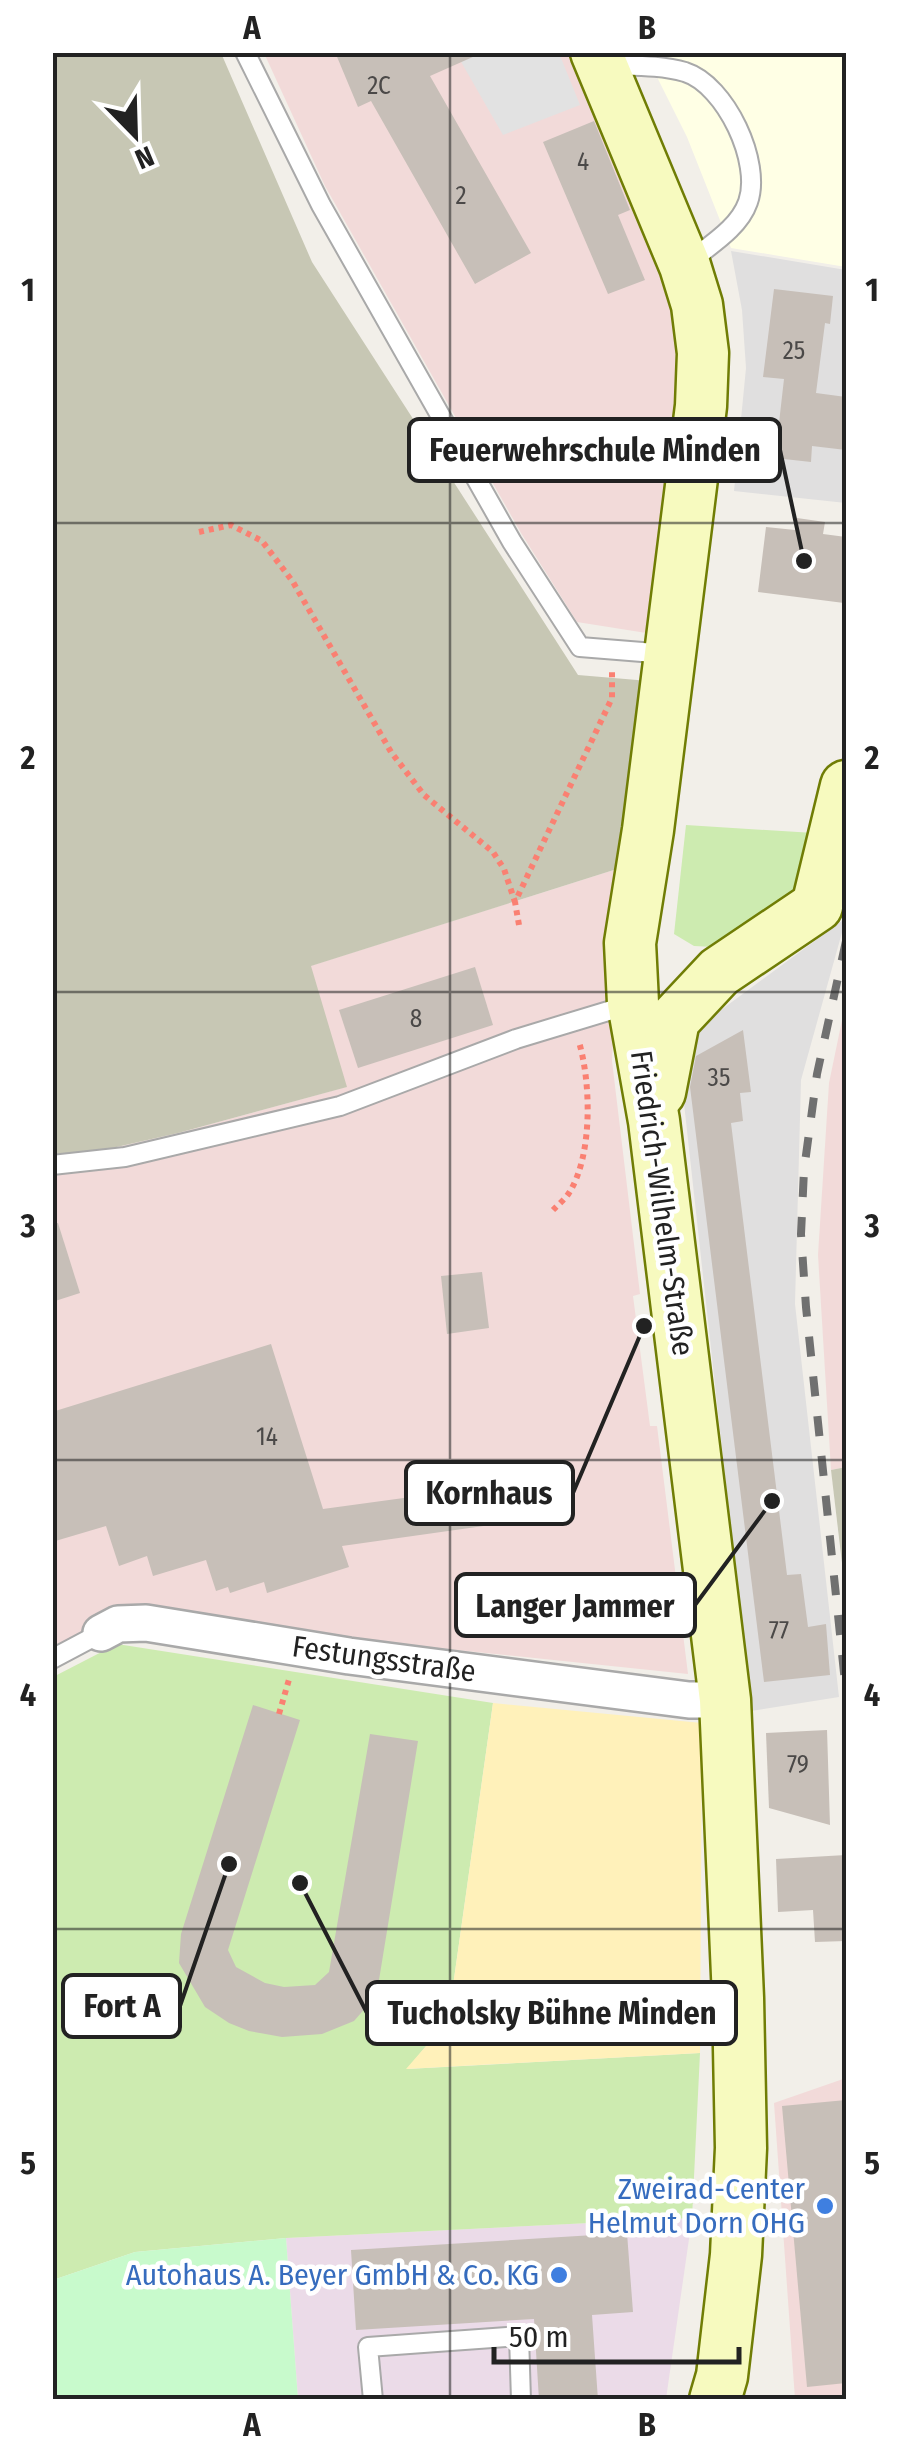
<svg xmlns="http://www.w3.org/2000/svg" width="899" height="2452" font-family="'Fira Sans Condensed',sans-serif">
<rect width="100%" height="100%" fill="#f2efe9"/>
<g fill="#e0dfdf">
<path d="M731,251L846,270V503L734,491L746,368L742,310Z"/>
<path d="M846,918L801,1080L795,1304L839,1697L751,1711L680,1067L702,1024Z"/>
</g>
<g fill="#f2dad9">
<path d="M264,53H587L686,300L659,635L577,622L521,533L325,186Z"/>
<path d="M620,868L612,1061L640,1294L633,1296L650,1426H657L688,1674L118,1615L53,1648L52,1156L86,1154L178,1133L346,1087L310,966Z"/>
<path d="M846,1001V1467L831,1470L818,1255L829,1083Z"/>
<path d="M846,2078V2399H795L774,2103Z"/>
</g>
<path fill="#ebdbe8" d="M692,2218L666,2399H298L286,2238Z"/>
<path fill="#ffffe5" d="M645,53H846V267L731,248L687,137Z"/>
<g fill="#c7c7b4">
<path d="M52,53H221L312,262L578,675L649,681L620,868L311,966L347,1087L178,1133L86,1154L53,1156Z"/>
<path d="M846,1467V1597L831,1470Z"/>
</g>
<g fill="#cdebb0">
<path d="M686,825L814,833L797,891L714,947L694,946L674,934Z"/>
<path d="M117,1644L493,1703L451,2000L433,2038L407,2069L700,2053L692,2218L286,2238L135,2252L53,2280V1677Z"/>
</g>
<path fill="#fff1ba" d="M493,1703L702,1723L700,2053L406,2069L433,2038L451,2000Z"/>
<path fill="#c8facc" d="M286,2238L298,2399H53V2280L135,2252Z"/>
<path fill="#e2e2e2" d="M456,53H559L580,105L503,135Z"/>
<g fill="#c7bfb8">
<path d="M335,52H484L430,76L531,253L475,284L371,101L358,107Z"/>
<path d="M594,121L630,210L618,215L645,280L608,294L543,142Z"/>
<path d="M774,289L833,296L830,324L825,323L816,393L846,397V450L812,446L811,462L775,458L784,379L763,377Z"/>
<path d="M797,518L825,522L823,534L846,537L844,603L758,592L766,527L795,530Z"/>
<path d="M475,967L493,1025L358,1068L339,1010Z"/>
<path d="M743,1030L751,1092L740,1093L743,1121L731,1123L787,1575L801,1574L808,1627L826,1624L830,1675L764,1682L690,1087L696,1056Z"/>
<path d="M58,1223L80,1293L52,1302V1224Z"/>
<path d="M482,1272L489,1328L447,1334L441,1276Z"/>
<path d="M271,1344L323,1509L521,1482L526,1520L342,1546L349,1567L267,1593L264,1582L230,1593L228,1587L216,1591L206,1560L153,1576L147,1556L119,1566L106,1526L52,1542V1412Z"/>
<path d="M253,1705L300,1720L228,1950L236,1967L265,1983L284,1987L315,1985L329,1972L370,1734L418,1741L379,1980L368,2005L354,2021L322,2034L282,2037L249,2031L229,2023L205,2007L179,1963L181,1934Z"/>
<path d="M827,1730L830,1825L769,1808L766,1733Z"/>
<path d="M846,1855V1941L815,1942L813,1910L778,1912L776,1859Z"/>
<path d="M846,2100V2383L807,2387L782,2106Z"/>
<path d="M627,2233L633,2312L592,2315L598,2400H539L534,2319L356,2330L351,2250Z"/>
</g>
<g fill="none" stroke-linecap="round" stroke-linejoin="round">
<defs>
<g id="service">
<path d="M245,52L321,205L512,542L580,647L667,654"/>
<path d="M608,65C633,66 661,65 685,72C726,85 762,163 748,202C739,228 710,245 689,262"/>
<path d="M52,1165L125,1157L340,1106L516,1039L628,1005"/>
<path d="M52,1659L101,1633"/>
<path d="M373,2400L368,2347L519,2336L521,2400"/>
</g>
<path id="minor" d="M101,1633L118,1624L146,1623L349,1656L689,1700H725"/>
<g id="secondary">
<path d="M596,52L685,266L697,305L703,353L701,406L648,830L630,943L633,1003L654,1121L725,1700L738,1998L741,2148L736,2255L722,2376L715,2400"/>
<path d="M660,1092L674,1020L719,972L817,906L846,786"/>
</g>
</defs>
<use href="#service" stroke="#a9a9a9" stroke-width="22"/>
<use href="#minor" stroke="#a9a9a9" stroke-width="40"/>
<use href="#secondary" stroke="#707d05" stroke-width="55"/>
<g stroke="#fa8072" stroke-width="6" stroke-dasharray="5 5" stroke-linecap="butt">
<path d="M199,532L231,525L262,541L293,582L391,752L424,795L493,852L504,869L515,902"/>
<path d="M519,925L515,902L612,698V670"/>
<path d="M553,1210C558,1205 565,1199 569,1193C593,1155 591,1083 579,1042"/>
<path d="M279,1714L290,1676"/>
</g>
<use href="#service" stroke="#fff" stroke-width="18"/>
<use href="#minor" stroke="#fff" stroke-width="35"/>
<use href="#secondary" stroke="#f7fabf" stroke-width="50"/>
<path stroke="#707070" stroke-width="8" stroke-dasharray="20 20" stroke-linecap="butt" d="M846,941L817,1074L804,1170L801,1234L806,1307L846,1692"/>
</g>
<path fill="none" stroke="#222" stroke-width="2.5" stroke-opacity="0.55" d="M450,52V2400M52,523H846M52,992H846M52,1460H846M52,1929H846"/>
<g fill="#3f7fe0" stroke="#fff" stroke-width="4">
<circle cx="825" cy="2206" r="10"/>
<circle cx="559" cy="2275" r="10"/>
</g>
<g text-anchor="middle" stroke-width="9" stroke-linejoin="round" paint-order="stroke">
<g font-size="25" fill="#4b4948">
<text x="379" y="94">2C</text>
<text x="583" y="170">4</text>
<text x="461" y="204">2</text>
<text x="794" y="359">25</text>
<text x="416" y="1027">8</text>
<text x="719" y="1086">35</text>
<text x="267" y="1445">14</text>
<text x="779" y="1639">77</text>
<text x="798" y="1773">79</text>
</g>
<g font-size="30" fill="#222" stroke="#fff">
<text transform="translate(662 1203) rotate(82)" y="10">Friedrich-Wilhelm-Straße</text>
<text transform="translate(384 1659) rotate(8)" y="10">Festungsstraße</text>
</g>
<g font-size="30" fill="#366cbe" stroke="#fff" text-anchor="end">
<text x="805" y="2199">Zweirad-Center<tspan x="805" dy="34">Helmut Dorn OHG</tspan></text>
<text x="539" y="2285">Autohaus A. Beyer GmbH &amp; Co. KG</text>
</g>
</g>
<path fill="none" stroke="#222" stroke-width="4" d="M804 561L780 450M644 1326L573 1493M772 1501L695 1605M229 1864L180 2006M300 1883L367 2013"/>
<g fill="#222" stroke="#fff" stroke-width="4">
<circle cx="804" cy="561" r="10"/>
<circle cx="644" cy="1326" r="10"/>
<circle cx="772" cy="1501" r="10"/>
<circle cx="229" cy="1864" r="10"/>
<circle cx="300" cy="1883" r="10"/>
</g>
<g fill="#fff" stroke="#222" stroke-width="4">
<rect x="409" y="419" width="371" height="62" rx="10"/>
<rect x="406" y="1462" width="167" height="62" rx="10"/>
<rect x="456" y="1574" width="239" height="62" rx="10"/>
<rect x="63" y="1975" width="117" height="62" rx="10"/>
<rect x="367" y="1982" width="369" height="62" rx="10"/>
</g>
<g font-size="32" text-anchor="middle" font-weight="bold" fill="#222">
<text x="595" y="461">Feuerwehrschule Minden</text>
<text x="489" y="1504">Kornhaus</text>
<text x="575" y="1617">Langer Jammer</text>
<text x="122" y="2017">Fort A</text>
<text x="552" y="2024">Tucholsky Bühne Minden</text>
</g>
<rect width="899" height="2452" fill="none" stroke="#ffffff" stroke-width="110"/>
<g transform="translate(135 135) rotate(157)" stroke="#ffffff" stroke-width="8" paint-order="stroke">
<path d="M0-8L18 38L0 25L-18 38Z" fill="#222222"/>
<text y="-15" font-size="28" font-weight="bold" text-anchor="middle" fill="#222222">N</text>
</g>
<path d="M494 2347v15h245v-15" fill="none" stroke="#222222" stroke-width="5"/>
<text x="509" y="2347" font-size="30" fill="#222222" stroke="#ffffff" stroke-width="8" paint-order="stroke">50 m</text>
<rect x="55" y="55" width="789" height="2342" fill="none" stroke="#222" stroke-width="4"/>
<g font-size="32" text-anchor="middle" font-weight="bold" fill="#222">
<text x="252" y="39">A</text>
<text x="647" y="39">B</text>
<text x="28" y="301">1</text>
<text x="872" y="301">1</text>
<text x="28" y="769">2</text>
<text x="872" y="769">2</text>
<text x="28" y="1237">3</text>
<text x="872" y="1237">3</text>
<text x="28" y="1706">4</text>
<text x="872" y="1706">4</text>
<text x="28" y="2174">5</text>
<text x="872" y="2174">5</text>
<text x="252" y="2436">A</text>
<text x="647" y="2436">B</text>
</g>
</svg>
